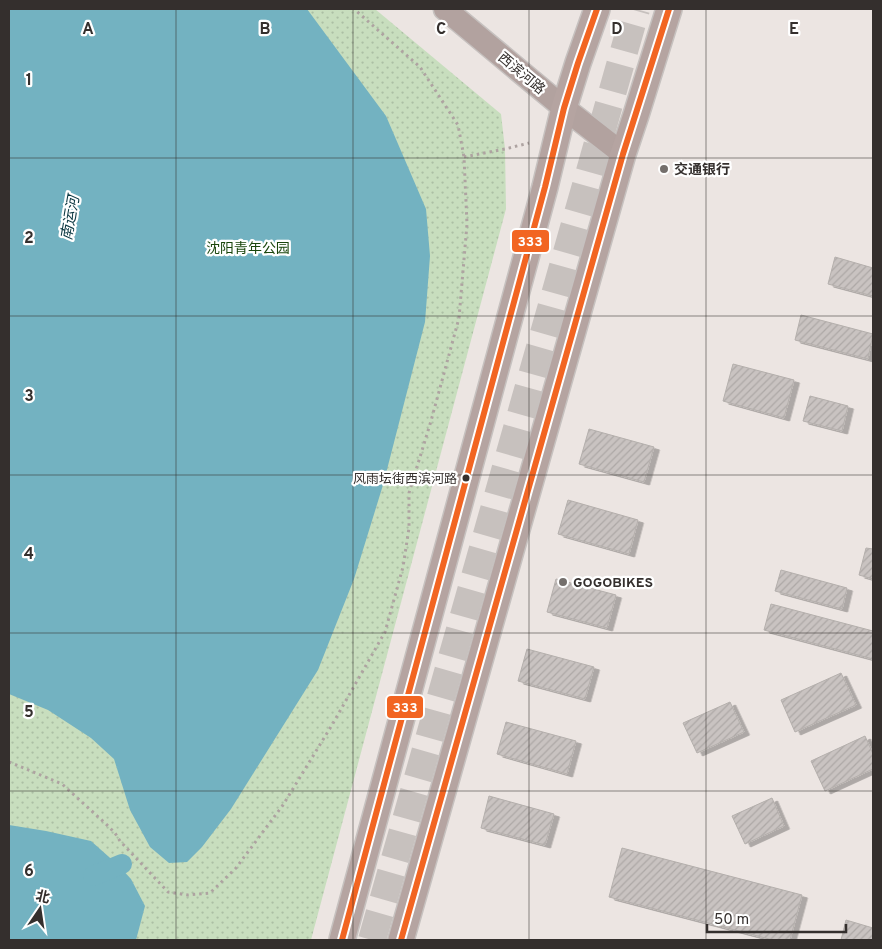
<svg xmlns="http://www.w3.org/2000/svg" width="882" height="949" font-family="Overpass,'Noto Sans SC',sans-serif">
<defs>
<pattern id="park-dots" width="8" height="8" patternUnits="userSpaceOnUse" patternTransform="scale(1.25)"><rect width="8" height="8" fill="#c8debe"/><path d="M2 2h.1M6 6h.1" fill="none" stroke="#acbfa4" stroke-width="1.8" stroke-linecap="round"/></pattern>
<pattern id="building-hatch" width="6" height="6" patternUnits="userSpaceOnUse" patternTransform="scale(1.25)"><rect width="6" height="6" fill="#c9c3c1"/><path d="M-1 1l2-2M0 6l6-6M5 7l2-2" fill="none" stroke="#ada8a6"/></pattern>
<filter id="shadow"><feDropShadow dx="5.5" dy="3" stdDeviation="0" flood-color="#0004"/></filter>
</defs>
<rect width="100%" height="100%" fill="#ece5e2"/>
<path fill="url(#park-dots)" d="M9,9H375L501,114L505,149L506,209L311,940H9Z"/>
<g fill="#73b2c1">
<path d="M9,9H307L386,116L426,209L430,256L425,322L383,485L354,579L318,670L231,809L202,847L187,862L169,863L150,847L130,810L114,759L91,738L48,710L9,694Z"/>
<path d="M9,825L46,831L91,841L118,865L131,879L145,906L136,940H9Z"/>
</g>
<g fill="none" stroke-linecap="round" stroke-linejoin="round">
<path stroke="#73b2c1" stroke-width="20" d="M93,876L122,864"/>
</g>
<g fill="url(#building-hatch)" stroke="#b4afac" filter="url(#shadow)">
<path d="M835,257L873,268V296L828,284Z"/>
<path d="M801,315L873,334L868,359L795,340Z"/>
<path d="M733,364L794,380L784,418L723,401Z"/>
<path d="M810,396L848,406L842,431L803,421Z"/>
<path d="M589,429L654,447L644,482L579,464Z"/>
<path d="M568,500L638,520L629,554L558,534Z"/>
<path d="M866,548L873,549V579L859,575Z"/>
<path d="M781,570L847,588L842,609L775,591Z"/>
<path d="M556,579L616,595L607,628L547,612Z"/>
<path d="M771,604L873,631V659L764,630Z"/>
<path d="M527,649L594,667L585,699L518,681Z"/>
<path d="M841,673L856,705L795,732L781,700Z"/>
<path d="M730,702L744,732L697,753L683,723Z"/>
<path d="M506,722L576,741L567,774L497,754Z"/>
<path d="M865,736L873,754V769L825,791L811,761Z"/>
<path d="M489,796L554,814L545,845L481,828Z"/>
<path d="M772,798L784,826L745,844L732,816Z"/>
<path d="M622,848L802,895L790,940H773L609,897Z"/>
<path d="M846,920L873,928V940H841Z"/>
</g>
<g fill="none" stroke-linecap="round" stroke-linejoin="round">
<path stroke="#c7c1be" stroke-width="28" stroke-dasharray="28 14" stroke-linecap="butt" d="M372,940L636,9"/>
<defs>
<path id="secondary" d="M445,9L564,108L623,154"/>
<g id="primary">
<path d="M342,940L545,187L564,108L578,63L597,9"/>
<path d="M401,940L623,154L636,115L669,9"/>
</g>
</defs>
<use href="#secondary" stroke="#c6c1bf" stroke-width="25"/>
<use href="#primary" stroke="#c6c1bf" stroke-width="28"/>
<g stroke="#aea3a1" stroke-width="3" stroke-dasharray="2.5 4" stroke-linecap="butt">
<path d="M464,157L505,149L529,143"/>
<path d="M9,762L62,784L106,824L115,833L120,841L168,892L188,895L210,893L236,868L283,805L332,725L385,632L403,567L409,528V493L431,421L459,318L467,224L464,157L458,125L420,67L354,9"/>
</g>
<use href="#secondary" stroke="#b2a29f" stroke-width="22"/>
<use href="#primary" stroke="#b5a4a1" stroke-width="25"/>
<defs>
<g id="bus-1">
<path d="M342,940L545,187L564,108L578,63L597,9"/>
<path d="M401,940L623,154L669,9"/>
</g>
</defs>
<use href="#bus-1" stroke="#fff" stroke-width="10"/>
<use href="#bus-1" stroke="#f26522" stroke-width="6"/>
</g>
<path fill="none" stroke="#342f2d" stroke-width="1" stroke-opacity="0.55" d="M176,9V940M353,9V940M529,9V940M706,9V940M9,158H873M9,316H873M9,475H873M9,633H873M9,791H873"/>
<g fill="#746f6c" stroke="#fff" stroke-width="2">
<circle cx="664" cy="169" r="5"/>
<circle cx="563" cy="582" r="5"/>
</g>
<circle fill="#342f2d" stroke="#fff" stroke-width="2" cx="466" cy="478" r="4.5"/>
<g text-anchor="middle" stroke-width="4.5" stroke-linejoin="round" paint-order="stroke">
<g font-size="13" fill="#342f2d" stroke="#fff" text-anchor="end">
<text x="457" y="483">风雨坛街西滨河路</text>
</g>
<g font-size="14" fill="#342f2d" stroke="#fff">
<text transform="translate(522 73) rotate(40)" y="5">西滨河路</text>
</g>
<g font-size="14" font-weight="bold" fill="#342f2d" stroke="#fff" text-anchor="start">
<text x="674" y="174">交通银行</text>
<text x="573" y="587">GOGOBIKES</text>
</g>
<g font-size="14" fill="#1a460c" stroke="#fff">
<text x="248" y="253">沈阳青年公园</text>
</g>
<g font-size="15" font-style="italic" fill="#0a3640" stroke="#fff">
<text transform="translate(70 218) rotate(-80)" y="5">南运河</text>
</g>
</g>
<g font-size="16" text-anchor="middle" font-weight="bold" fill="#342f2d" stroke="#fff" stroke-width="4.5" stroke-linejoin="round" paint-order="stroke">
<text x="88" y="34">A</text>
<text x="265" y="34">B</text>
<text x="441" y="34">C</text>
<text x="617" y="34">D</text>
<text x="794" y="34">E</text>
<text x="29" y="85">1</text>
<text x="29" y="243">2</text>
<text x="29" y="401">3</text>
<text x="29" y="559">4</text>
<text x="29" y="717">5</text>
<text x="29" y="876">6</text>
</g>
<g stroke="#fff" stroke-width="2">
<rect x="511" y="229" width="39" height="24" rx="5" fill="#f26522"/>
<rect x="386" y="695" width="38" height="24" rx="5" fill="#f26522"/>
</g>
<g font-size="14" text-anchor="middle" font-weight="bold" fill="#fff">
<text x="530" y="246">333</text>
<text x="405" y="712">333</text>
</g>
<rect width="882" height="949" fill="none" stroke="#342f2d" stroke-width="20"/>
<g transform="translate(40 909) rotate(13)" stroke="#ffffff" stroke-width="4" paint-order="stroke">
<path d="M0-4L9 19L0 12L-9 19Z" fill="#342f2d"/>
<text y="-8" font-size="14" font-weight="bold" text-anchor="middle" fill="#342f2d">北</text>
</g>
<path d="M707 924v8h139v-8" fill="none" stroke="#342f2d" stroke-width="2.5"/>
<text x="714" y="924" font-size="15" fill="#342f2d" stroke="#ffffff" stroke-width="4" paint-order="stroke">50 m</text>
</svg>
